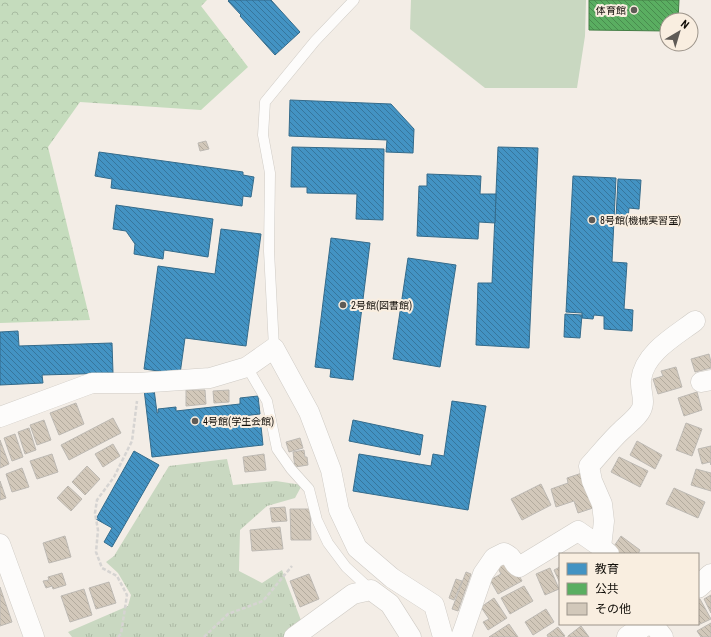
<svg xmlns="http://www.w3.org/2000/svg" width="711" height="637" font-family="'Roboto Condensed','Noto Sans JP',sans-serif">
<defs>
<pattern id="grass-tufts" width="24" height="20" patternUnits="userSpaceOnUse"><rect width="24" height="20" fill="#c9d8c1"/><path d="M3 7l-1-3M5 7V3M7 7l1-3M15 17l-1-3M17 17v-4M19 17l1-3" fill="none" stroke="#acb8a4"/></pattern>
<pattern id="forest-crowns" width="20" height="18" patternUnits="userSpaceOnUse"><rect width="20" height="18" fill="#c5dcbd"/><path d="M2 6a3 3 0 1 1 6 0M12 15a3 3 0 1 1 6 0" fill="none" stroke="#a8bca1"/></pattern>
<pattern id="schools-back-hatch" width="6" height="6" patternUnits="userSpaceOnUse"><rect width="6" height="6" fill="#4393c3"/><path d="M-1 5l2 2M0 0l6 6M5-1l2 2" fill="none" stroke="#37769c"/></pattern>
<pattern id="public-back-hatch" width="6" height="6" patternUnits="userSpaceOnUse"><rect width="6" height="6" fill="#5aae61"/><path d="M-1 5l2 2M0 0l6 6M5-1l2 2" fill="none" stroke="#498c4e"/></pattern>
<pattern id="building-back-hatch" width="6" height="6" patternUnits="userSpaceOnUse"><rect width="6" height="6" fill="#d2c8ba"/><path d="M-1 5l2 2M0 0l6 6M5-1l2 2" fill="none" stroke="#b3ab9e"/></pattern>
</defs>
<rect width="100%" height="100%" fill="#f3ede6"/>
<path fill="url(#grass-tufts)" d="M227,459L233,485L276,481L302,485L295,498L267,506L240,530L239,571L262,583L282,570L302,623L285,637H72L68,632L128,606L131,595L118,573L106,562L114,556L169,466Z"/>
<path fill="url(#forest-crowns)" d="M0,0H207L201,6L248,67L201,110L80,102L48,147L90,320L0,323Z"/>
<path fill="#c9d8c1" d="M411,0H586L585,36L577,88H485L410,29Z"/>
<g fill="url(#schools-back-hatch)" stroke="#346b8b">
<path d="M229,0H271L300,32L275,55L240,16L241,15L228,1Z"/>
<path d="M290,100L391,104L414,129L413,153L386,152L387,140L289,136Z"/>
<path d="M292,147L384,149L383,220L356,219L357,194L307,193V187H291Z"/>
<path d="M498,147L538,148L529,348L476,345L478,283H492Z"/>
<path d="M99,152L243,172V175L254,177L251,197L243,196L242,206L111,188L112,179L95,176Z"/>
<path d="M427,174L481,176L480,194H496L495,223L479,222L478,239L417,236L419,186H427Z"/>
<path d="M573,176L616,178L612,262L627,263L624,309L633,310L632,331L604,329V316L594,315L593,319L582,318V313L566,312Z"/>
<path d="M618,179L641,180L639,209L629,208L628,219L616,218Z"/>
<path d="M116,205L213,219L208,257L164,250L163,259L134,254L135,244L126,231L113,229Z"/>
<path d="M221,229L261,234L246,346L185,338L180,374L144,369L158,266L215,274Z"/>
<path d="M331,238L370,243L353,380L330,377L331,369L315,367Z"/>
<path d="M408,258L456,265L440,367L393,359Z"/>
<path d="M565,314L582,315L580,338L564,337Z"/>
<path d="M18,331L19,346L112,343L113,373L42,375L43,383L0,385V332Z"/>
<path d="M144,389H154L157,413H158V409L176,407V411L240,404V398L258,396L260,414L242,416L243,428L261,426L263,445L152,457Z"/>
<path d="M452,401L486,406L468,510L353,491L359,454L431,466L433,454L444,456Z"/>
<path d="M353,420L423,435L420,455L349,441Z"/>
<path d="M134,451L159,465L112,547L104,542L112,528L96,519Z"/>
</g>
<path fill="url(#public-back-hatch)" stroke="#447e46" d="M589,0H679L678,20H667V31L589,30Z"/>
<g fill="url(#building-back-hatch)" stroke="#bdb9b3">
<path d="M206,141L209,149L200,151L198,143Z"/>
<path d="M709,354L711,362V368L695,372L691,359Z"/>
<path d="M676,367L682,387L658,394L653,379L663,376L661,371Z"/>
<path d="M186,390H205L206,404L186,406Z"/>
<path d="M229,390V402L214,403L213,391Z"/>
<path d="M697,392L702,410L684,416L678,398Z"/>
<path d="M76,403L84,424L59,435L50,413Z"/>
<path d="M113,418L121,433L69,460L61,445Z"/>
<path d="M44,420L51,440L37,445L30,425Z"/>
<path d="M686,423L702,429L692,456L676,450Z"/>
<path d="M29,428L36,450L25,454L18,432Z"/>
<path d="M15,434L23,457L12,461L4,438Z"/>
<path d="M300,438L303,448L289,452L286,442Z"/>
<path d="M0,440L9,464L0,468Z"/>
<path d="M637,441L662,455L655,469L630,455Z"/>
<path d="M113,444L120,456L103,467L95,454Z"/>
<path d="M711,446V465L710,462L702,464L698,449Z"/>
<path d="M304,450L305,457H307L308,465L295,467L293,452Z"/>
<path d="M52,454L58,472L37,479L30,461Z"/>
<path d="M264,454L266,470L245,472L243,457Z"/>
<path d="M619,457L648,471L640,487L611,472Z"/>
<path d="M87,466L100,479L85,495L72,482Z"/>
<path d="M22,468L29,487L12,492L6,474Z"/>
<path d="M696,469L711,473V491L691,485Z"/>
<path d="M585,472L596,507L578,513L574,501L556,507L551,489L568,483L567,478Z"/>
<path d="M0,481L6,498L0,500Z"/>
<path d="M541,484L551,505L522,520L511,499Z"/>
<path d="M68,486L82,499L71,511L57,498Z"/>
<path d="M674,488L705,502L698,518L666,504Z"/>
<path d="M285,507L287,521L272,522L270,508Z"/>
<path d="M290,509H310L311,540H291Z"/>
<path d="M280,527L283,549L252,551L250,530Z"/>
<path d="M65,536L71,557L49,563L43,543Z"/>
<path d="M621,536L640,550L638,554H619L612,549Z"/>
<path d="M509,557L522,581L498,594L490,580L501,574L496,564Z"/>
<path d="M560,567V583L554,570Z"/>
<path d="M550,568L559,589L545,595L536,574Z"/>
<path d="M466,572L471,574L458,611L452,609Z"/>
<path d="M62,573L66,585L53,589L52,586L46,588L43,581L49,580L48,577Z"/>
<path d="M309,574L319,599L300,607L290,581Z"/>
<path d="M456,579L462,581L454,600L449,598Z"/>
<path d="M109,582L116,603L96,609L89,588Z"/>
<path d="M524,586L533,601L510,614L501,598Z"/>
<path d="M0,587L12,622L0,626Z"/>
<path d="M84,589L92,615L70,622L61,596Z"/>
<path d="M711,595V613L704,599Z"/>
<path d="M494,598L507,618L488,630L483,622L489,619L481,607Z"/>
<path d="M700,599L711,619L698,625V600Z"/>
<path d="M546,609L554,622L533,635L525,622Z"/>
<path d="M711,623V637H701L697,631Z"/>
<path d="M509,624L518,637H489Z"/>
<path d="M581,626L589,637H568V636Z"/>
<path d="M558,627L565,636L563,637H548L547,635Z"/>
</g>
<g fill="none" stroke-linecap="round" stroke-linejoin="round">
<defs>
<g id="lane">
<path d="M274,348L269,251L270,173L263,135L265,102L315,41L354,0"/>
<path d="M247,367L267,401L277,449L291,469L309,489L317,520L328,543L346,567L371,590"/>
</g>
<g id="street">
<path d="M701,382L711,380"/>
<path d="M0,417L92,383H138L210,378L247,367L274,348L309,412L331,470L339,510L357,548L392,578L434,605L443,637"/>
<path d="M0,544L34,637"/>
<path d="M609,554L601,547L604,521L602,504L592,481L589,466C600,454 610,441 622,430C628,424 637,418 641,410C646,401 640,391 641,380C644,353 675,336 695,321"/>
<path d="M653,624L663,637"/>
<path d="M294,637L353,594L371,590L390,604L411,637"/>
<path d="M461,637L464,629L483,574L494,558L504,553C506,554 510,556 511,558C515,562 514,565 519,567L578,531L601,547"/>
</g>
<g id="secondary">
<path d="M698,587L711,575"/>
<path d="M628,637L646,624"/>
</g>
</defs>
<use href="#lane" stroke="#cfcbc5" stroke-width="11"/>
<use href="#street" stroke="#cfcbc5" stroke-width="21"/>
<use href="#secondary" stroke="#cfcbc5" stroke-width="23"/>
<g stroke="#d6d4d2" stroke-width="2.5" stroke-dasharray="4 2" stroke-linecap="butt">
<path d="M118,637L121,634L127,595L117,576L102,568L96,552L98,530L95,513L97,500L114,477L132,441L137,401"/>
<path d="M204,637L228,614L263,601L292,566"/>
</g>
<use href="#lane" stroke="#fdfcfb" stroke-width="10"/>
<use href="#street" stroke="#fdfcfb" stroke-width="20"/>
<use href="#secondary" stroke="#fdfcfb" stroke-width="22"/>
</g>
<g fill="#5f5b56" stroke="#f9eee0" stroke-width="1.5">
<circle cx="634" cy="10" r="4"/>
<circle cx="592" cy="220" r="4"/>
<circle cx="343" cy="305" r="4"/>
<circle cx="195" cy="421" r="4"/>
</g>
<g text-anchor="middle" stroke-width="4" stroke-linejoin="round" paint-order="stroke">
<g font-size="10" fill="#100d08" stroke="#f9eee0" text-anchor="start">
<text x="626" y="14" text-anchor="end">体育館</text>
<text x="600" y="224">8号館(機械実習室)</text>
<text x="351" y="309">2号館(図書館)</text>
<text x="203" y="425">4号館(学生会館)</text>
</g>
</g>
<rect x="559" y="553" width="140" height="72" fill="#f9eee0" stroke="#9c948a"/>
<rect x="567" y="563" width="20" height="12" fill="#4393c3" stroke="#9c948a"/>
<text x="595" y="573" font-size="12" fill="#100d08">教育</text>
<rect x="567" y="583" width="20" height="12" fill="#5aae61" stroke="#9c948a"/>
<text x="595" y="593" font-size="12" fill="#100d08">公共</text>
<rect x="567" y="603" width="20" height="12" fill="#d2c8ba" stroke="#9c948a"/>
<text x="595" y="613" font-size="12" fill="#100d08">その他</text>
<g transform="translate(679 32) rotate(38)"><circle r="19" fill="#f9eee0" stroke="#9c948a"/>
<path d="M0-3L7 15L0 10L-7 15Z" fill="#5f5b56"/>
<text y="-6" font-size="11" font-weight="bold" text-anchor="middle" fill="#100d08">N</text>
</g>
</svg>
